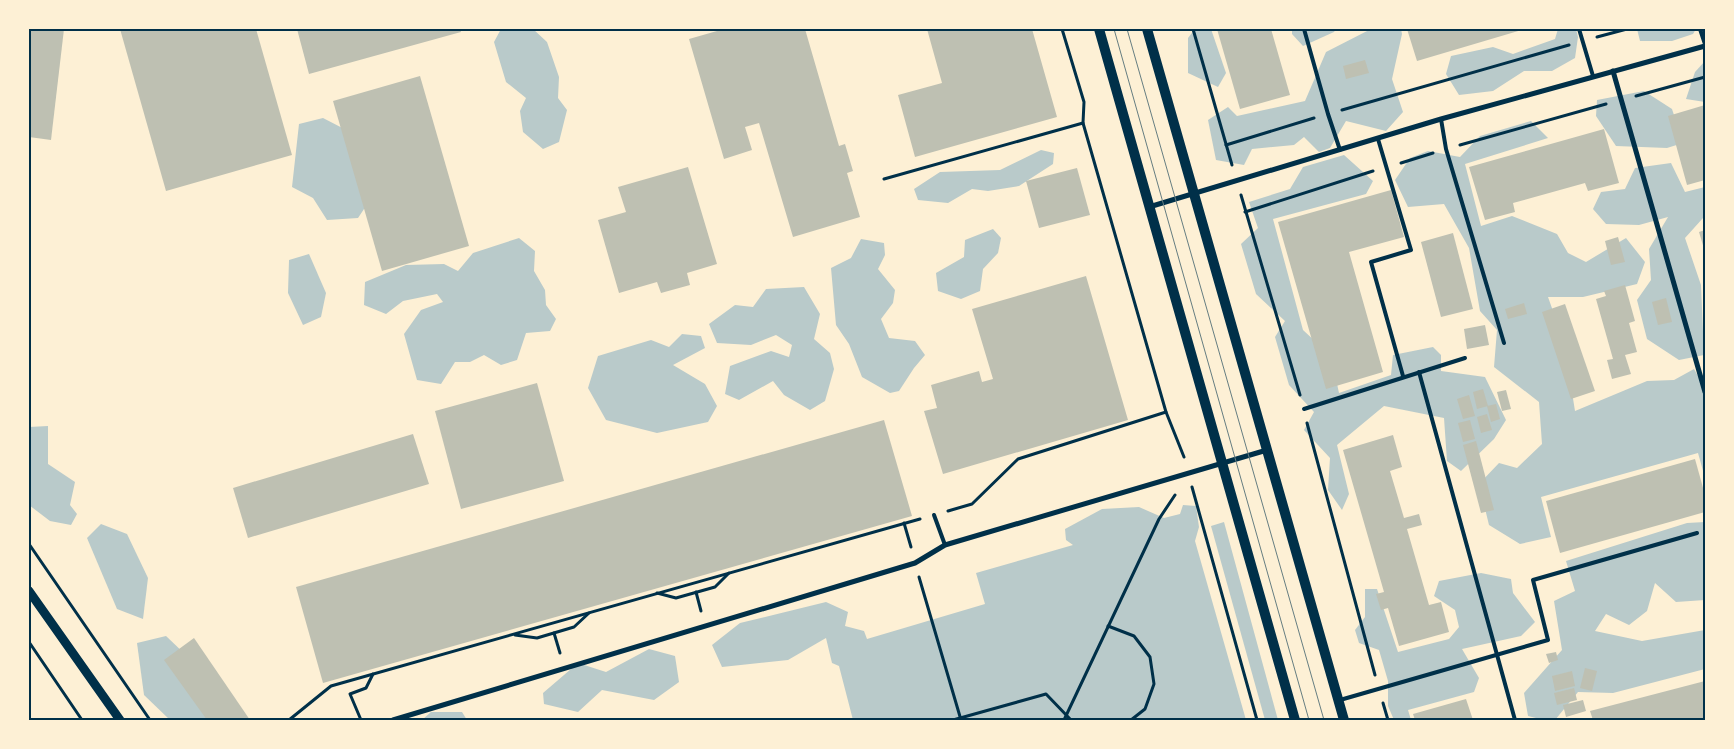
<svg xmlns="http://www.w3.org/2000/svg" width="1734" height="749" font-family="Rubik,sans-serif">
<rect width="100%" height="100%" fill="#fdf0d5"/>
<g fill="#b9caca">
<path d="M501,29H533L547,42L559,77L558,98L567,110L559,142L543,149L523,132L520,111L526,98L506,82L494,42Z"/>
<path d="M1195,29H1211L1226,73L1218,87L1188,73V38Z"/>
<path d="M1292,29H1336L1334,32L1303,46L1292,34Z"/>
<path d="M1371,29H1401L1402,34L1392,79L1403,112L1386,131L1346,121L1330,148L1319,152L1304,137L1294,145L1252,149L1244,165L1216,160L1208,120L1228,107L1237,116L1305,101L1326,52Z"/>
<path d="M1558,29H1576L1578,37L1575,58L1552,71H1524L1493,91L1459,95L1446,74L1451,56L1493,47L1513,54L1555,39Z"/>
<path d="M1637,29H1696L1693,34L1672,41H1640Z"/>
<path d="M1705,61V102L1686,99L1695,72Z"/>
<path d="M1644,91L1672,109L1683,143L1667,148L1616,146L1596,116L1597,100Z"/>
<path d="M323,118L354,134L374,194L358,218L327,220L313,198L292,187L299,124Z"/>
<path d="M1531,121L1548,138L1465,164L1481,226L1512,216L1557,234L1568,253L1586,262L1626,238L1645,262L1637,284L1583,297H1548L1564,342L1575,411L1647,381L1674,380L1694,369L1705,388V478L1698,453L1541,497L1551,537L1520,544L1489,525L1479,484L1499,463L1517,468L1542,444L1539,402L1494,367L1497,330L1480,311L1469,248L1444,204L1408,207L1395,180L1410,158L1428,151L1460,157L1480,136Z"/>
<path d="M1041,150L1054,153L1053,164L1019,186L988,191L972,189L948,203L918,200L914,189L940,172L1000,170Z"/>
<path d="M1344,155L1373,181L1366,194L1273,219L1303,330L1331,356L1339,393L1391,375L1393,355L1433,347L1441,355V371L1485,377L1506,420L1494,439L1461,471L1447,461L1444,418L1384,406L1337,445L1349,494L1342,510L1328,490L1330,458L1304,430L1314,412L1289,385L1275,337L1285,321L1256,294L1241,244L1258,228L1249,202L1290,189L1303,167Z"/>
<path d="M1671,163L1685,192L1705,187V218H1703L1685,238L1701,285L1704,355L1679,360L1647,339L1637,300L1651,280L1649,249L1668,217L1639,225L1606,224L1593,209L1601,192L1625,189L1635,168Z"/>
<path d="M993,229L1001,238L998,253L983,269L980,291L961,299L938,291L936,273L964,257L965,240Z"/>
<path d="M519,238L535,251L534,271L545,290L546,305L556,319L550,331L526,333L517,360L501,365L484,355L470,362H455L441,384L417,380L404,334L421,310L443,302L437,294L403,301L386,314L364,305L365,282L406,265L444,264L458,271L473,253Z"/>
<path d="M861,239L884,243L885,255L878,269L895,290L893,303L881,319L889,338L915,341L925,355L914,368L899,391L890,393L862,377L849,344L836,325L831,268L851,258Z"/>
<path d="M309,254L326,293L321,317L303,325L288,293L289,260Z"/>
<path d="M804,287L820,314L814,339L830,353L834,369L825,401L810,410L784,395L773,381L739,400L725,394L730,366L771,351L789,357L792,345L776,335L751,345L717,343L709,324L735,305L753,307L766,289Z"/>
<path d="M682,334L701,336L705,348L673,365L705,384L717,406L708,422L657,433L606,420L588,388L598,356L651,340L669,347Z"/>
<path d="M48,426V464L75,482L70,505L77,514L71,525L50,521L29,505V427Z"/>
<path d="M1183,505L1196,506L1199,527L1195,541L1246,720H853L839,666L832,663L826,638L788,660L722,667L712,645L740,623L826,602L848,612L845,626L864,631L867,639L985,604L976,573L1073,545L1066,540L1065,529L1102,509L1139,507L1164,518L1180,514Z"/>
<path d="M1224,522L1278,720H1265L1211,526Z"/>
<path d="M1705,522V600L1676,602L1655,583L1647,611L1629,625L1606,614L1595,631L1642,641L1705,630V669L1613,693L1578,692L1555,720H1544L1528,716L1524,693L1562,650L1554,601L1575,591L1566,561L1687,523Z"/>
<path d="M101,524L127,534L148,578L143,619L117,609L87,538Z"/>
<path d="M1481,573L1511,579L1513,593L1535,622L1521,636L1462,649L1479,678L1474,692L1408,710L1411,720H1394L1388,706V681L1379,650L1359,643L1355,630L1365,617V589H1377L1398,652L1449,639L1459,627L1455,610L1434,596L1439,581Z"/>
<path d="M166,636L232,699L240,720H170L144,695L137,643Z"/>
<path d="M649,649L675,656L679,682L654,700L602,690L578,712L544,704L543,693L578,663L606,672Z"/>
<path d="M431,712H462L467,720H422Z"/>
</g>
<g fill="#bec0b2">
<path d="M29,29H64L51,140L29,137Z"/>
<path d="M120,29H256L292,155L166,191Z"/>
<path d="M297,29H460L461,32L309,74Z"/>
<path d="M724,29H805L839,146L845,144L853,171L847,173L860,217L793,237L759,123L745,127L752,150L724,159L689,39Z"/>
<path d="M927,29H1032L1057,117L915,157L898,95L942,83Z"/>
<path d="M1217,29H1271L1290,95L1240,109Z"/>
<path d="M1407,29H1525L1417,61Z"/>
<path d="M1365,60L1369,73L1346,79L1343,66Z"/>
<path d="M420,76L469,246L382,271L333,101Z"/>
<path d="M1705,105V180L1687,185L1668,116Z"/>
<path d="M1604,129L1619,183L1588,191L1585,183L1513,203L1515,212L1485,220L1469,167Z"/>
<path d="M688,167L717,264L687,273L690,285L661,293L657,282L619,293L598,220L626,212L618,187Z"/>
<path d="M1077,168L1090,215L1039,228L1026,181Z"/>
<path d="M1391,190L1404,237L1349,252L1383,372L1326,389L1278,222Z"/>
<path d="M1705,230V252L1699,232Z"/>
<path d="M1453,233L1473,309L1441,317L1421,242Z"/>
<path d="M1618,237L1625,262L1611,265L1605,241Z"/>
<path d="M1086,276L1128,420L943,474L924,411L937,408L931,385L979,371L982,382L993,379L972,309Z"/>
<path d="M1625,285L1635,321L1629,323L1637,352L1625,355L1631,374L1612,379L1607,360L1613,359L1596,299L1606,296L1604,291Z"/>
<path d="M1666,298L1672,322L1658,325L1652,302Z"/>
<path d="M1524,303L1527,314L1508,319L1505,309Z"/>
<path d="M1565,304L1595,391L1571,399L1542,312Z"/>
<path d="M1485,325L1489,345L1467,349L1464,329Z"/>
<path d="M537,383L564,481L461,509L435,411Z"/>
<path d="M1483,389L1488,406L1477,409L1473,392Z"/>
<path d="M1506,390L1511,409L1502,411L1497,392Z"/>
<path d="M1469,395L1475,416L1463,419L1457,399Z"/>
<path d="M1496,404L1500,419L1491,422L1487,406Z"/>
<path d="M1487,414L1492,430L1481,433L1477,417Z"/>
<path d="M884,420L912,516L323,683L296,587Z"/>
<path d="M1470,420L1475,439L1463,442L1458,423Z"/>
<path d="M413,434L429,484L248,538L233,488Z"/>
<path d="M1393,435L1402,467L1390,471L1404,518L1419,514L1422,525L1407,529L1429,605L1441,602L1449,632L1399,646L1388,608L1381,610L1376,594L1384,592L1343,450Z"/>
<path d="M1476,441L1494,510L1481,513L1463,445Z"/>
<path d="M1695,459L1705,495V512L1560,553L1546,501Z"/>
<path d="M194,638L250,720H207L164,660Z"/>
<path d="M1556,652L1558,660L1549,663L1546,654Z"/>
<path d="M1585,668L1597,671L1592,691L1580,688Z"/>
<path d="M1572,671L1575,686L1555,691L1552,676Z"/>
<path d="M1705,681V720H1593L1590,711Z"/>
<path d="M1574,688L1577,700L1557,705L1554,693Z"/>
<path d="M1466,699L1473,720H1415L1413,714Z"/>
<path d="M1583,700L1586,711L1566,717L1563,705Z"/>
</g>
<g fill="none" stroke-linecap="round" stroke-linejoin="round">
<g stroke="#003049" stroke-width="3">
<path d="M1062,29L1084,102L1083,123L1166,412L1184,457"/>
<path d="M1193,29L1232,165"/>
<path d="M1597,37L1627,29"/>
<path d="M1636,96L1705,77"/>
<path d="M1342,110L1569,45"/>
<path d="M1226,145L1314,118"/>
<path d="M1460,145L1606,104"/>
<path d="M1401,163L1433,153"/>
<path d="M884,179L1083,123"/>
<path d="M1241,195L1300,395"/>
<path d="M1245,212L1373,171"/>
<path d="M1307,423L1375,675"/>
<path d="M1192,487L1257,720"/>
<path d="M948,511L972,504L1018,459L1166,412"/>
<path d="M904,523L911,547"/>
<path d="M29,544L150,720"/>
<path d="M919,577L961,720"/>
<path d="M696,592L701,611"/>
<path d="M657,593L676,598L715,587L729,573"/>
<path d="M1108,626L1134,636L1150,657L1154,684L1145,709L1131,720"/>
<path d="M554,633L560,653"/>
<path d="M515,635L537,638L574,627L589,613"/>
<path d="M29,642L82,720"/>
<path d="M1383,703L1388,720"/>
<path d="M289,720L331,686L920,519"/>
<path d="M361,720L350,694L366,688L373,674"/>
<path d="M953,720L1046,694L1071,720"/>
<path d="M1064,720L1159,519L1175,495"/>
</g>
<g stroke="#003049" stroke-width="4">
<path d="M1304,29L1328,114L1340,150"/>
<path d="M1579,29L1593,76"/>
<path d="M1700,29L1705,44"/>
<path d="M1441,119L1446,149L1504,343"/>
<path d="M1378,139L1411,250L1371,262L1403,376"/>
<path d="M1419,372L1515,720"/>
<path d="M1304,409L1465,358"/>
<path d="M934,515L945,545"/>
<path d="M1340,700L1548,640L1533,580L1697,533"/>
</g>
<g stroke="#003049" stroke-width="5">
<path d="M1613,71L1705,392"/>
<path d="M1149,207L1441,119L1705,46"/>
<path d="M393,720L915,563L945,545L1267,450"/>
</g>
<path stroke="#003049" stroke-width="9" d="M29,591L120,720"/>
<g stroke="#003049" stroke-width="10">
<path d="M1099,29L1295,720"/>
<path d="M1147,29L1344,720"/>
</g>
<g stroke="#657d81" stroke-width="1">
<path d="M1114,29L1309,720"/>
<path d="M1127,29L1324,720"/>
</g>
</g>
<rect width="1734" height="749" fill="none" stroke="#fdf0d5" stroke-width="60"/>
<rect x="30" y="30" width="1674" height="689" fill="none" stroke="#003049" stroke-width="2"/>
</svg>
